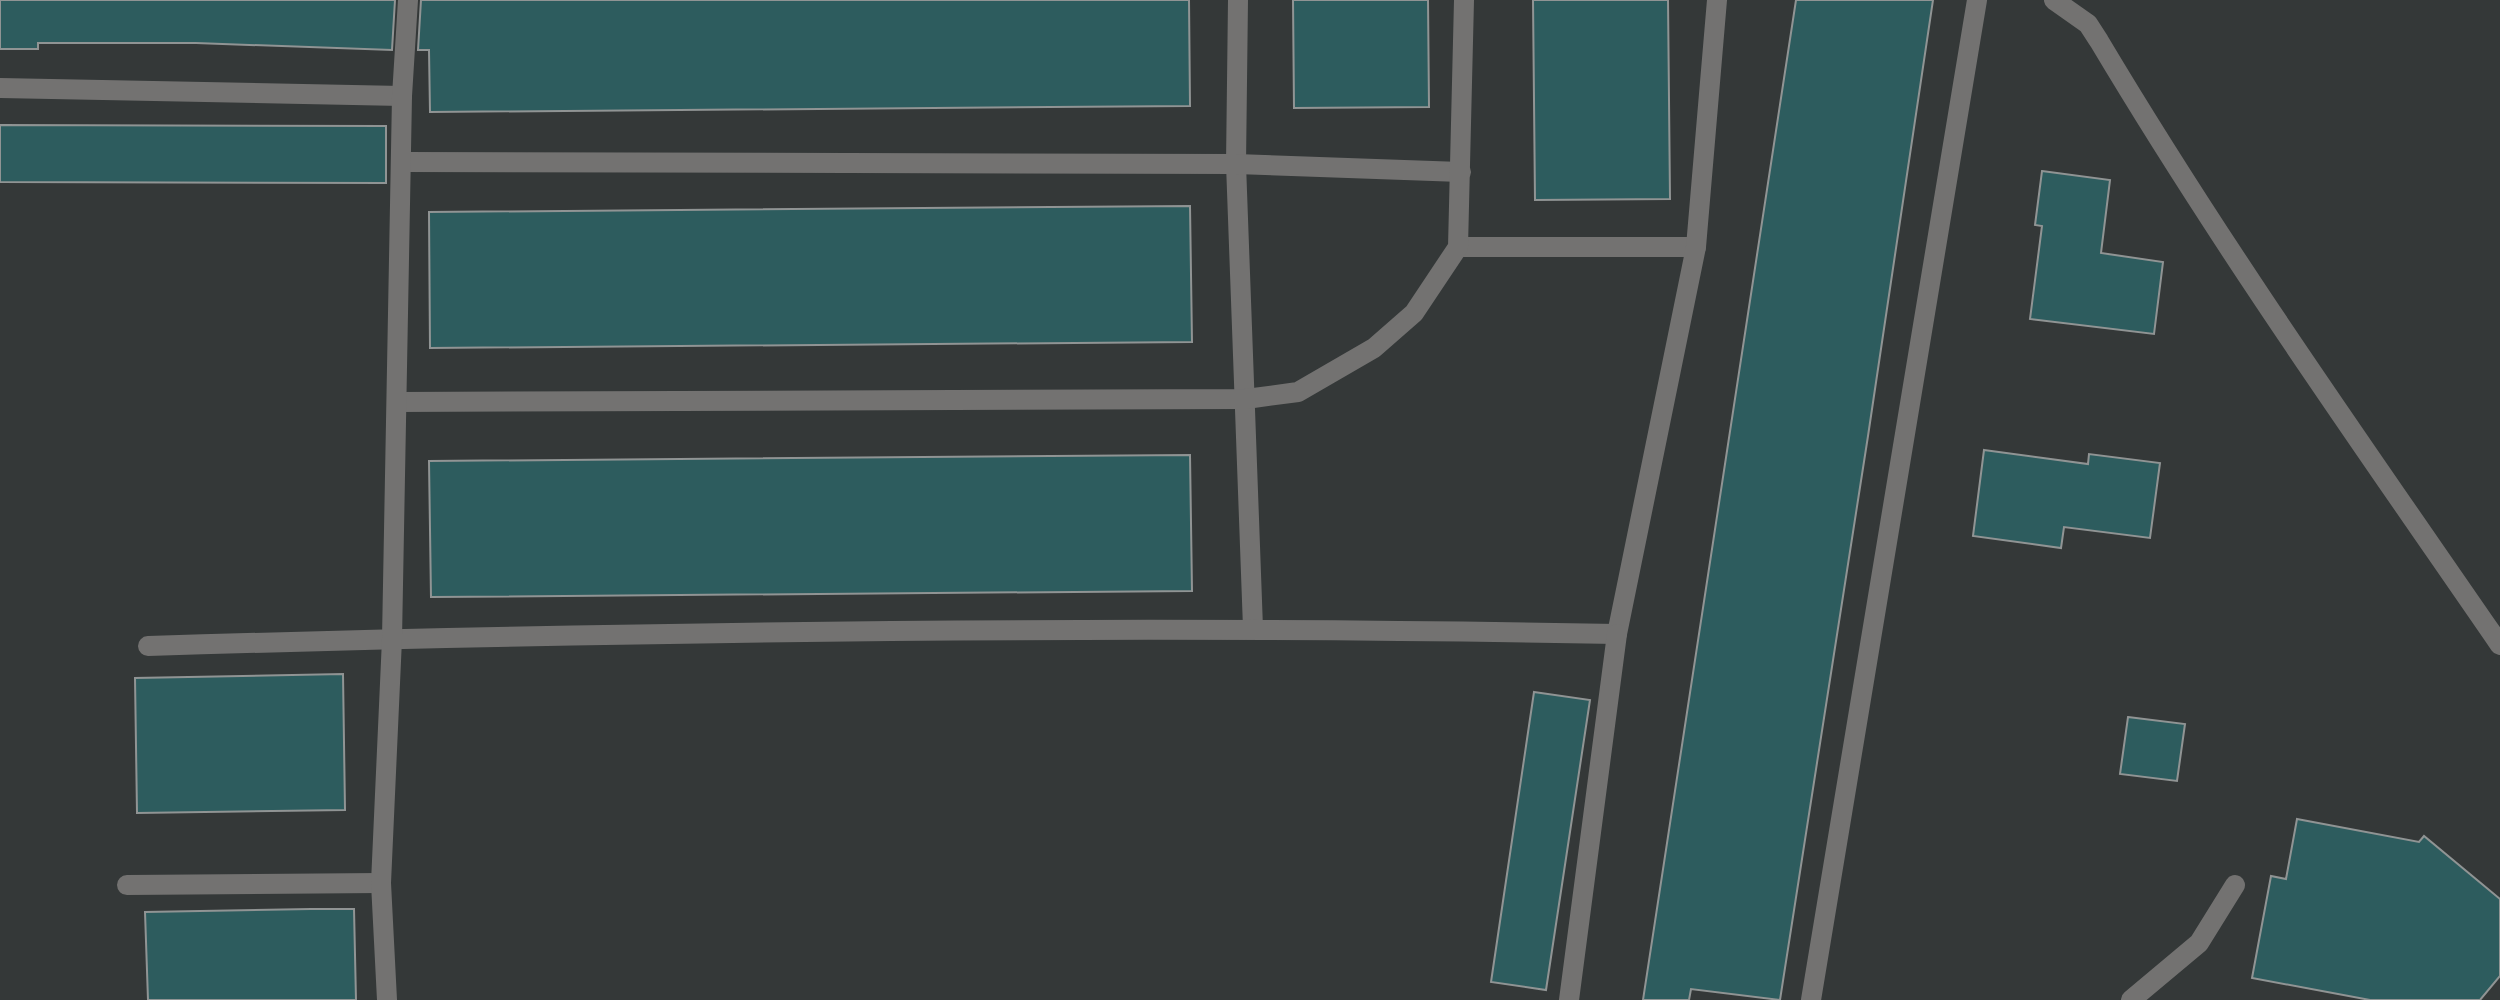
<svg xmlns="http://www.w3.org/2000/svg" width="2500" height="1000" font-family="Manrope,sans-serif">
<rect width="100%" height="100%" fill="#343838"/>
<g fill="#2d5c5e" stroke="#909494" stroke-width="2">
<path d="M0,0H395L392,50L196,43H38V49H0Z"/>
<path d="M421,0H1189L1190,106L430,112L429,50H418Z"/>
<path d="M1293,0H1428L1429,107L1294,108Z"/>
<path d="M1533,0H1668L1670,199L1535,200Z"/>
<path d="M1796,0H1933L1868,436L1780,1000L1691,989L1689,1000H1643Z"/>
<path d="M0,125L386,126V183L0,182Z"/>
<path d="M2042,171L2110,180L2101,253L2163,262L2154,334L2030,319L2042,226L2035,225Z"/>
<path d="M1190,206L1192,342L430,348L429,212Z"/>
<path d="M1984,450L2088,464L2089,454L2160,463L2150,538L2064,527L2061,548L1973,536Z"/>
<path d="M1190,455L1192,591L431,597L429,461Z"/>
<path d="M343,674L345,810L137,813L135,678Z"/>
<path d="M1534,692L1590,700L1546,990L1491,982Z"/>
<path d="M2128,717L2185,724L2177,781L2120,774Z"/>
<path d="M2297,819L2419,842L2424,836L2500,899V976L2480,1000H2370L2252,978L2271,876L2286,879Z"/>
<path d="M311,909H354L356,1000H148L145,912Z"/>
</g>
<g fill="none" stroke-linecap="round" stroke-linejoin="round">
<g stroke="#737271" stroke-width="20">
<path d="M2054,0L2088,24L2099,41C2223,249 2363,446 2500,645"/>
<path d="M2131,1000L2199,943L2235,885"/>
</g>
<g stroke="#737271" stroke-width="20">
<path d="M1238,0L1236,164L1253,628"/>
<path d="M0,88L402,96"/>
<path d="M403,162L1236,164L1461,172"/>
<path d="M1458,247H1696"/>
<path d="M398,402L1246,399L1298,392L1374,348L1414,313L1458,247L1464,0"/>
<path d="M148,646C637,631 1127,625 1617,634L1696,247L1717,0"/>
<path d="M127,885L381,883"/>
<path d="M387,1000L381,883L392,639L402,96L408,0"/>
<path d="M1569,1000L1617,634"/>
</g>
<path stroke="#737271" stroke-width="20" d="M1811,1000L1977,0"/>
</g>
</svg>
